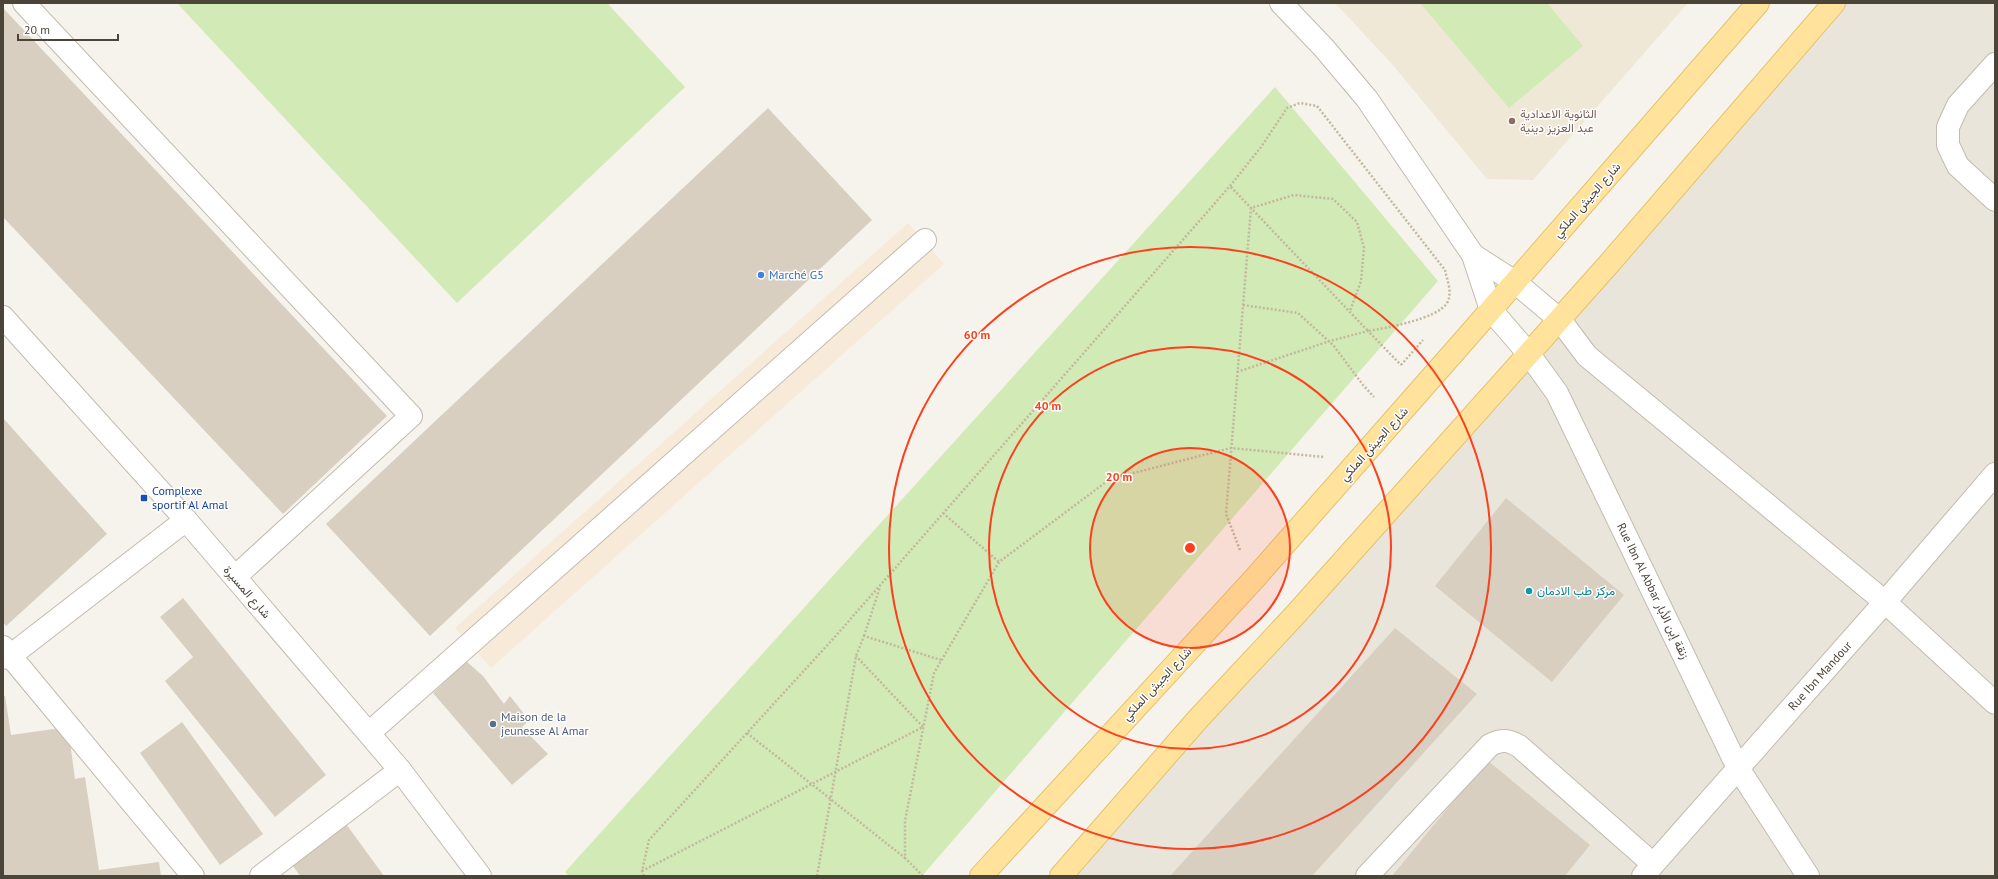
<svg xmlns="http://www.w3.org/2000/svg" width="1998" height="879" font-family="'PT Sans',Vazirmatn,sans-serif">
<rect width="100%" height="100%" fill="#f6f3ec"/>
<path fill="#eae5da" d="M1833,3H1995V876H1071Z"/>
<path fill="#f7ead8" d="M908,223L944,264L491,668L455,628Z"/>
<path fill="#efe8d6" d="M1335,3H1688L1533,180L1487,179L1392,64Z"/>
<g fill="#d2eab5">
<path d="M177,3H607L685,87L457,303Z"/>
<path d="M1420,3H1547L1583,46L1509,108Z"/>
<path d="M1275,87L1438,281L922,876H569L565,872Z"/>
</g>
<g fill="#d8cfc1">
<path d="M3,8L387,416L283,514L3,217Z"/>
<path d="M768,108L872,220L430,636L326,524Z"/>
<path d="M3,418L107,534L6,626L3,622Z"/>
<path d="M1506,498L1624,595L1552,682L1435,586Z"/>
<path d="M183,598L326,775L275,817L165,681L193,657L160,617Z"/>
<path d="M1395,628L1477,694L1312,876H1170Z"/>
<path d="M466,661L483,676L504,704L510,696L529,720L522,727L548,754L512,785L433,693Z"/>
<path d="M3,696H5L11,735L68,727L75,779L85,777L99,870L159,862L161,876H3Z"/>
<path d="M182,722L263,834L220,865L140,753Z"/>
<path d="M1487,760L1590,845L1565,876H1392Z"/>
<path d="M346,824L384,876H300L291,863Z"/>
</g>
<g fill="none" stroke-linecap="round" stroke-linejoin="round">
<defs>
<g id="minor">
<path d="M24,3L411,416L235,577"/>
<path d="M1281,3L1324,48L1367,99L1473,255L1491,310L1528,353L1557,393L1738,768L1808,876"/>
<path d="M1995,64L1958,105L1948,127V145L1958,166L1995,200"/>
<path d="M1473,255L1515,282L1560,320L1587,356L1885,602L1995,703"/>
<path d="M3,317L186,520L400,770L480,876"/>
<path d="M3,647L193,876"/>
<path d="M3,658L10,656L186,520"/>
<path d="M369,733L925,240"/>
<path d="M261,876L400,770"/>
<path d="M1367,876L1490,745C1502,739 1508,740 1519,746L1653,864"/>
<path d="M1643,876L1885,602L1995,474"/>
</g>
<g id="major">
<path d="M981,876L1255,578L1469,335L1758,3"/>
<path d="M1061,876L1198,719L1296,614L1608,265L1834,3"/>
</g>
</defs>
<use href="#minor" stroke="#c2bbae" stroke-width="24"/>
<use href="#major" stroke="#e6c16a" stroke-width="24"/>
<g stroke="#c4b79f" stroke-width="2.5" stroke-dasharray="2 2" stroke-linecap="butt">
<path d="M1243,305L1298,313L1334,346L1363,385L1374,397"/>
<path d="M1401,365L1423,340"/>
<path d="M1237,372L1330,341L1368,331L1401,365"/>
<path d="M943,513L999,562"/>
<path d="M1240,550L1226,514L1251,208L1294,195L1333,199L1357,222L1364,248L1361,281L1350,311"/>
<path d="M864,636L880,587"/>
<path d="M747,733L905,858"/>
<path d="M642,871L923,727L856,656"/>
<path d="M644,876L642,871L649,840L833,639L1230,186L1261,147L1287,108L1300,103L1317,106L1445,270C1447,280 1453,293 1447,303C1437,319 1386,328 1368,331L1230,186"/>
<path d="M817,876L856,656L864,636L941,660"/>
<path d="M923,876L905,858V821L934,673L999,562L1110,479L1231,448L1324,457"/>
</g>
<use href="#minor" stroke="#fff" stroke-width="22"/>
<use href="#major" stroke="#ffe39c" stroke-width="22"/>
</g>
<circle cx="1190" cy="548" r="100" fill="#fc3f1d" fill-opacity=".12"/>
<g fill="none" stroke="#fc3f1d" stroke-width="2">
<circle cx="1190" cy="548" r="100"/>
<circle cx="1190" cy="548" r="201"/>
<circle cx="1190" cy="548" r="301"/>
</g>
<circle fill="#8d6e63" stroke="#fff" stroke-width="1.5" cx="1512" cy="121" r="4"/>
<circle fill="#3f7fe0" stroke="#fff" stroke-width="1.5" cx="761" cy="275" r="4"/>
<rect fill="#1a4fb4" stroke="#fff" stroke-width="1.5" x="140" y="494" width="8" height="8" rx="2"/>
<circle fill="#0f9aa8" stroke="#fff" stroke-width="1.5" cx="1529" cy="591" r="4"/>
<circle fill="#5c6f8a" stroke="#fff" stroke-width="1.5" cx="493" cy="724" r="4"/>
<g text-anchor="middle" stroke-width="3" stroke-linejoin="round" paint-order="stroke">
<g font-size="12" fill="#785e54" stroke="#fff" text-anchor="start">
<text x="1520" y="118">الثانوية الاعدادية<tspan x="1520" dy="14">عبد العزيز دينية</tspan></text>
</g>
<g font-size="12" fill="#4b4439" stroke="#fff">
<text transform="translate(1587 200) rotate(-49)" y="4">شارع الجيش الملكي</text>
<text transform="translate(1374 444) rotate(-48)" y="4">شارع الجيش الملكي</text>
<text transform="translate(1653 591) rotate(64)" y="4">Rue Ibn Al Abbar زنقة إبن الأبار</text>
<text transform="translate(247 592) rotate(49)" y="4">شارع المسيرة</text>
<text transform="translate(1820 676) rotate(-48)" y="4">Rue Ibn Mandour</text>
<text transform="translate(1157 684) rotate(-47)" y="4">شارع الجيش الملكي</text>
</g>
<g font-size="12" fill="#366cbe" stroke="#fff" text-anchor="start">
<text x="769" y="279">Marché G5</text>
</g>
<g font-size="12" fill="#164399" stroke="#fff" text-anchor="start">
<text x="152" y="495">Complexe<tspan x="152" dy="14">sportif Al Amal</tspan></text>
</g>
<g font-size="12" fill="#0d838f" stroke="#fff" text-anchor="start">
<text x="1537" y="595">مركز طب الادمان</text>
</g>
<g font-size="12" fill="#4e5e75" stroke="#fff" text-anchor="start">
<text x="501" y="721">Maison de la<tspan x="501" dy="14">jeunesse Al Amar</tspan></text>
</g>
</g>
<circle cx="1190" cy="548" r="6" fill="#fc3f1d" stroke="#fff" stroke-width="2"/>
<g font-size="12" text-anchor="middle" font-weight="bold" fill="#fc3f1d" stroke="#fff" stroke-width="3" stroke-linejoin="round" paint-order="stroke">
<text x="977" y="339">60 m</text>
<text x="1048" y="410">40 m</text>
<text x="1119" y="481">20 m</text>
</g>
<rect width="1998" height="879" fill="none" stroke="#4b4439" stroke-width="8"/>
<path d="M18 34v6h100v-6" fill="none" stroke="#4b4439" stroke-width="2"/>
<text x="24" y="34" font-size="12" fill="#4b4439" stroke="#ffffff" stroke-width="3" paint-order="stroke">20 m</text>
</svg>
